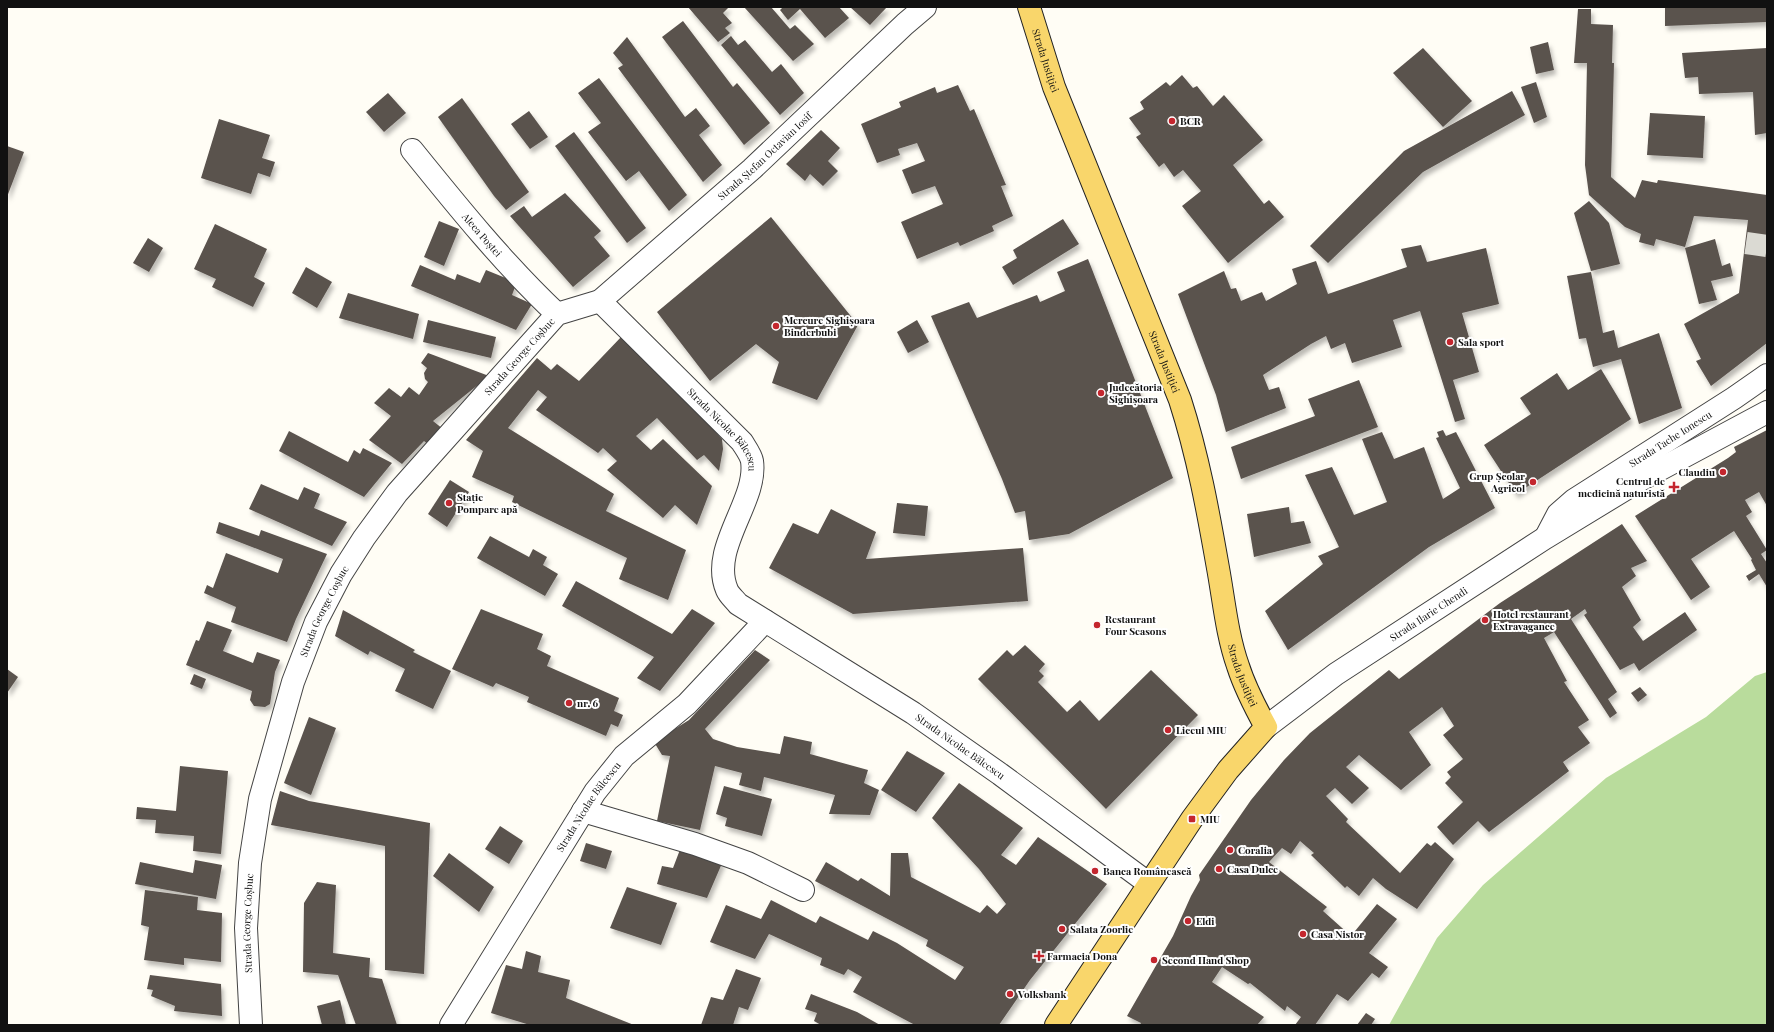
<svg xmlns="http://www.w3.org/2000/svg" width="1774" height="1032" font-family="'Playfair Display',serif">
<defs>
<filter id="shadow"><feDropShadow dx="2.5" dy="4.5" stdDeviation="2" flood-color="#0004"/></filter>
</defs>
<rect width="100%" height="100%" fill="#fffdf5"/>
<path fill="#b9dc9c" d="M1767,672V1025H1389L1437,938L1483,885L1606,778L1706,717L1755,676Z"/>
<g fill="#5a524d" filter="url(#shadow)">
<path d="M688,7H729L723,13L732,23L725,28L730,33L718,42Z"/>
<path d="M744,7H771L790,29L795,25L814,44L793,61Z"/>
<path d="M783,7H839L849,18L825,38L800,9L788,20L780,10Z"/>
<path d="M850,7H887L870,25Z"/>
<path d="M1665,7H1767V22L1665,26Z"/>
<path d="M1578,9H1591V24L1613,25L1612,63H1614L1611,177L1635,198L1642,180L1657,183L1658,180L1767,195V343L1711,386L1696,361L1701,359L1684,324L1739,293L1748,220L1694,216L1685,247L1656,239L1654,246L1639,242L1641,234L1625,227L1589,195L1585,165L1587,63H1574Z"/>
<path d="M683,21L733,87L737,83L770,123L744,145L662,37Z"/>
<path d="M731,36L738,45L745,40L772,72L781,64L804,93L780,115L721,45Z"/>
<path d="M627,37L685,117L696,108L710,126L699,135L722,165L703,182L618,68L623,65L613,53Z"/>
<path d="M1548,42L1554,70L1536,74L1530,47Z"/>
<path d="M1423,48L1472,101L1443,127L1393,73Z"/>
<path d="M1767,48V133L1755,135L1753,92L1699,94L1698,77L1685,78L1682,53Z"/>
<path d="M1182,75L1193,88L1197,86L1213,106L1224,95L1263,140L1233,165L1264,204L1269,200L1284,217L1228,263L1182,206L1201,191L1183,170L1174,177L1164,163L1159,167L1136,137L1141,134L1129,118L1144,109L1140,102L1166,82L1170,86Z"/>
<path d="M599,78L687,195L669,211L639,171L626,181L588,132L601,123L578,93Z"/>
<path d="M1536,82L1547,117L1534,123L1521,87Z"/>
<path d="M958,85L970,111L974,109L1006,185L1001,186L1013,216L992,226L994,231L960,246L958,242L917,259L901,222L943,204L935,186L912,194L902,170L925,161L917,143L898,149L900,155L877,163L861,124L901,107L899,102L935,87L937,93Z"/>
<path d="M1512,91L1525,115L1423,172L1328,263L1310,246L1404,151Z"/>
<path d="M388,93L406,113L384,132L366,112Z"/>
<path d="M462,98L529,192L506,210L494,196L438,117Z"/>
<path d="M529,111L548,137L530,149L511,124Z"/>
<path d="M1650,113L1705,116L1703,158L1647,155Z"/>
<path d="M219,119L270,135L262,158L275,162L270,177L258,173L251,194L201,178Z"/>
<path d="M821,130L840,148L828,161L838,171L823,186L810,174L805,181L786,164Z"/>
<path d="M574,132L646,228L627,243L555,146Z"/>
<path d="M7,146L24,152L7,197Z"/>
<path d="M565,193L601,231L594,237L610,256L573,287L510,216L524,206L532,217Z"/>
<path d="M1589,201L1609,223L1620,264L1591,271L1574,213Z"/>
<path d="M771,217L858,325L817,400L772,383L779,362L756,344L710,381L657,312Z"/>
<path d="M1063,219L1079,244L1013,285L1002,267L1017,258L1013,250Z"/>
<path d="M439,221L459,229L444,266L424,257Z"/>
<path d="M215,224L267,249L254,277L265,283L253,307L212,287L216,279L194,269Z"/>
<path d="M148,238L163,248L149,272L133,263Z"/>
<path d="M1715,239L1722,266L1730,263L1733,276L1711,281L1717,300L1699,304L1685,248Z"/>
<path d="M1421,245L1427,262L1486,248L1499,304L1462,313L1479,372L1453,380L1465,419L1455,422L1420,311L1393,320L1402,347L1352,363L1345,343L1331,349L1326,336L1311,344L1263,375L1269,390L1279,387L1286,408L1226,432L1216,395L1178,294L1224,271L1231,289L1236,288L1241,301L1262,292L1266,301L1297,284L1292,269L1316,261L1328,294L1407,267L1401,249Z"/>
<path d="M1088,259L1173,478L1069,534L1029,540L1025,511L1015,513L1002,479L931,316L969,302L977,318L1037,295L1040,302L1065,291L1057,272Z"/>
<path d="M420,265L455,280L457,274L480,283L486,270L513,281L515,287L512,295L532,304L516,330L411,286Z"/>
<path d="M306,267L332,282L317,308L292,293Z"/>
<path d="M1591,272L1603,333L1614,330L1618,348L1659,333L1682,408L1639,424L1621,359L1593,367L1586,338L1579,339L1567,276Z"/>
<path d="M348,293L419,314L413,339L339,318Z"/>
<path d="M428,320L496,337L491,358L423,342Z"/>
<path d="M917,320L929,342L908,353L897,332Z"/>
<path d="M623,335L669,380L722,439L723,449L719,471L704,455L697,460L657,418L636,436L651,450L663,439L712,486L697,525L675,505L663,518L607,470L617,461L603,448L598,453L536,410L547,397L538,390L508,428L614,494L606,511L686,550L668,600L619,579L627,558L512,502L514,496L472,477L483,451L466,440L537,358L551,370L557,364L579,381Z"/>
<path d="M428,353L489,376L433,421L443,429L429,445L424,441L402,464L369,440L391,416L374,403L389,388L401,397L409,387L419,395L428,382L425,379L424,373L427,368L421,363Z"/>
<path d="M1601,369L1631,419L1516,494L1484,445L1531,414L1520,398L1557,373L1568,390Z"/>
<path d="M1359,380L1378,427L1241,479L1231,447L1315,416L1308,399Z"/>
<path d="M1443,430L1446,436L1456,432L1495,508L1429,547L1288,650L1265,611L1323,564L1318,556L1339,547L1305,475L1332,467L1354,515L1387,502L1362,439L1382,432L1394,459L1424,447L1443,499L1460,488L1436,438L1439,437L1437,432Z"/>
<path d="M1767,430V506L1759,492L1745,500L1752,512L1746,516L1767,550L1761,554L1767,563V587L1759,574L1749,581L1746,576L1756,570L1751,560L1752,559L1734,531L1691,559L1710,587L1691,600L1635,516L1728,458L1736,452L1734,447Z"/>
<path d="M289,431L348,462L354,450L360,454L363,448L392,463L364,497L279,451Z"/>
<path d="M450,480L469,492L447,527L428,514Z"/>
<path d="M261,484L298,500L304,487L320,494L314,508L347,522L332,546L249,509Z"/>
<path d="M897,503L928,506L925,536L893,533Z"/>
<path d="M1289,507L1291,523L1304,521L1311,543L1254,557L1247,514Z"/>
<path d="M831,509L876,532L866,559L1023,548L1028,601L853,614L769,568L793,523L818,534Z"/>
<path d="M219,522L259,536L261,530L327,554L296,619L287,642L231,622L236,607L204,593L207,585L213,588L226,553L278,573L283,559L216,533Z"/>
<path d="M1622,524L1647,561L1631,568L1636,576L1622,587L1641,620L1633,627L1643,641L1685,612L1697,630L1639,671L1634,663L1620,670L1584,615L1587,613L1585,609L1571,619L1617,692L1608,699L1617,713L1610,718L1554,632L1544,638L1567,681L1564,682L1589,720L1578,727L1590,743L1563,762L1569,771L1489,832L1478,821L1453,845L1437,827L1463,802L1445,783L1451,777L1447,772L1463,759L1443,735L1454,726L1442,707L1409,732L1431,765L1401,790L1359,755L1346,767L1369,788L1352,804L1335,788L1326,796L1348,819L1346,822L1400,873L1427,843L1431,846L1435,842L1454,859L1417,909L1386,889L1373,878L1359,896L1347,886L1345,888L1311,855L1314,853L1300,841L1291,854L1282,848L1269,862L1327,907L1323,911L1351,936L1377,904L1397,919L1369,953L1388,967L1379,978L1372,973L1348,1001L1337,994L1315,1025H1295L1301,1017L1287,1006L1285,1011L1250,983L1248,984L1222,967L1212,982L1264,1017L1257,1025H1140L1141,1023L1127,1016L1173,936L1191,896L1200,880L1199,875L1251,800L1284,760L1310,733L1389,670L1399,679L1500,603Z"/>
<path d="M490,536L529,557L533,549L547,557L543,565L558,574L545,596L477,558Z"/>
<path d="M576,581L672,634L692,609L715,623L660,691L637,678L654,657L562,606Z"/>
<path d="M481,609L543,634L537,649L551,656L547,666L619,698L614,711L623,715L618,727L611,724L606,736L527,702L529,697L496,683L493,687L452,669Z"/>
<path d="M343,610L415,650L413,652L451,671L433,709L395,691L405,669L370,651L368,655L335,636Z"/>
<path d="M207,621L232,630L223,651L253,663L257,652L280,660L275,672L270,704L265,707L254,706L250,700L252,691L186,665L196,640L199,641Z"/>
<path d="M1025,645L1045,664L1039,671L1044,676L1038,682L1067,712L1080,700L1099,721L1151,670L1198,715L1106,809L978,679L1007,650L1013,656Z"/>
<path d="M755,650L770,660L705,729L713,739L737,747L780,754L784,736L812,742L810,754L868,770L864,783L879,790L870,815L829,814L835,795L764,777L761,791L739,785L742,773L715,766L700,830L657,821L670,756L662,755L654,742L689,720Z"/>
<path d="M7,669L18,677L7,693Z"/>
<path d="M194,674L206,679L202,689L190,684Z"/>
<path d="M1640,687L1647,695L1638,702L1631,693Z"/>
<path d="M309,717L336,728L311,795L284,783Z"/>
<path d="M907,751L945,773L916,812L881,790Z"/>
<path d="M180,766L228,771L221,854L193,851L194,836L155,833L156,820L136,819L137,807L176,811Z"/>
<path d="M959,783L1023,828L1001,855L1016,865L1038,837L1107,884L1030,980L999,1025H915L853,992L862,977L848,969L844,975L820,965L822,958L769,934L755,959L710,942L726,905L761,919L771,900L816,923L820,916L868,940L873,931L897,943L955,980L964,967L926,946L928,940L815,881L826,862L858,881L861,878L890,896L891,853H908L911,877L980,913L987,905L997,914L1006,904L979,869L932,818Z"/>
<path d="M724,786L772,799L762,836L725,826L727,818L716,814Z"/>
<path d="M280,791L309,801L430,823L424,974L385,970V846L271,825Z"/>
<path d="M500,826L523,841L509,864L485,849Z"/>
<path d="M586,843L612,851L606,869L580,861Z"/>
<path d="M681,847L723,861L707,898L657,884L662,866L673,868Z"/>
<path d="M449,853L494,887L479,912L433,876Z"/>
<path d="M195,860L222,865L216,899L135,884L140,862L193,873Z"/>
<path d="M317,882L336,885L333,953L370,958L369,977L382,979L397,1025H356L338,975L303,972L304,903Z"/>
<path d="M627,887L677,903L661,945L610,928Z"/>
<path d="M145,890L198,897L197,910L222,913L221,962L184,958V965L144,960L149,927L141,925Z"/>
<path d="M526,951L541,956L538,972L570,980L566,998L634,1025H530L491,1013L506,965L522,969Z"/>
<path d="M736,969L761,978L748,1010L739,1007L733,1025H701L711,997L723,1000Z"/>
<path d="M150,975L221,984L222,1016L174,1011L175,1006L151,996L153,990L147,989Z"/>
<path d="M811,994L857,1012L880,1025H821L814,1021L817,1013L805,1009Z"/>
<path d="M340,1000L346,1025H322L317,1006Z"/>
<path d="M1366,1013L1375,1019L1371,1025H1357Z"/>
</g>
<g fill="none" stroke-linecap="round" stroke-linejoin="round">
<path stroke="#dbdad3" stroke-width="22" stroke-dasharray="22 11" stroke-linecap="butt" d="M1746,243L1767,246"/>
<defs>
<g id="minor">
<path id="s1" d="M412,150C458,207 504,264 557,314"/>
<path id="s2" d="M600,301L742,442C745,447 751,455 752,461C758,501 709,548 727,590C729,595 735,600 738,604L913,713L1000,774L1148,883"/>
<path id="s3" d="M1547,535L1558,514L1574,500L1734,398L1767,375"/>
<path id="s4" d="M1266,727L1336,674L1545,538L1642,479L1767,412"/>
<path d="M583,811L695,844L748,863L803,890"/>
<path id="s5" d="M251,1025L246,928L250,863L260,799L293,682L316,622L341,574L364,538L397,493L557,314L600,301L752,169L905,24L925,7"/>
<path id="s6" d="M451,1025L595,792L624,756L687,704L765,621"/>
</g>
<g id="major">
<path id="s7" d="M1029,7L1054,87L1180,400C1198,456 1208,511 1218,568C1224,601 1227,635 1238,666C1245,688 1255,707 1266,727L1228,770L1192,819L1056,1025"/>
</g>
</defs>
<use href="#minor" stroke="#444" stroke-width="24"/>
<use href="#major" stroke="#222" stroke-width="24"/>
<use href="#minor" stroke="#fff" stroke-width="22"/>
<use href="#major" stroke="#f9d66b" stroke-width="22"/>
</g>
<g fill="#c4262e" stroke="#fff" stroke-width="1.5">
<circle cx="1172" cy="121" r="4"/>
<circle cx="776" cy="326" r="4"/>
<circle cx="1450" cy="342" r="4"/>
<circle cx="1101" cy="393" r="4"/>
<circle cx="1723" cy="472" r="4"/>
<circle cx="1533" cy="482" r="4"/>
<path d="M1672 481h4v4h4v4h-4v4h-4v-4h-4v-4h4z"/>
<circle cx="449" cy="503" r="4"/>
<circle cx="1485" cy="620" r="4"/>
<circle cx="1097" cy="625" r="4"/>
<circle cx="569" cy="703" r="4"/>
<circle cx="1168" cy="730" r="4"/>
<rect x="1188" y="815" width="8" height="8" rx="2"/>
<circle cx="1230" cy="850" r="4"/>
<circle cx="1219" cy="869" r="4"/>
<circle cx="1095" cy="871" r="4"/>
<circle cx="1188" cy="921" r="4"/>
<circle cx="1062" cy="929" r="4"/>
<circle cx="1303" cy="934" r="4"/>
<path d="M1037 950h4v4h4v4h-4v4h-4v-4h-4v-4h4z"/>
<circle cx="1154" cy="960" r="4"/>
<circle cx="1010" cy="994" r="4"/>
</g>
<g text-anchor="middle" stroke-width="4" stroke-linejoin="round" paint-order="stroke">
<g font-size="10" fill="#111" stroke="#fff">
<text dy="4" stroke="none"><textPath href="#s7" startOffset="56">Strada Justiției</textPath></text>
<text dy="4" stroke="none"><textPath href="#s5" startOffset="1070">Strada Ștefan Octavian Iosif</textPath></text>
<text dy="4" stroke="none"><textPath href="#s1" startOffset="110">Aleea Poștei</textPath></text>
<text dy="4" stroke="none"><textPath href="#s5" startOffset="749">Strada George Coșbuc</textPath></text>
<text dy="4" stroke="none"><textPath href="#s7" startOffset="380">Strada Justiției</textPath></text>
<text dy="4" stroke="none"><textPath href="#s2" startOffset="179">Strada Nicolae Bălcescu</textPath></text>
<text dy="4" stroke="none"><textPath href="#s3" startOffset="159">Strada Tache Ionescu</textPath></text>
<text dy="4" stroke="none"><textPath href="#s5" startOffset="426">Strada George Coșbuc</textPath></text>
<text dy="4" stroke="none"><textPath href="#s4" startOffset="198">Strada Ilarie Chendi</textPath></text>
<text dy="4" stroke="none"><textPath href="#s7" startOffset="704">Strada Justiției</textPath></text>
<text dy="4" stroke="none"><textPath href="#s2" startOffset="638">Strada Nicolae Bălcescu</textPath></text>
<text dy="4" stroke="none"><textPath href="#s6" startOffset="258">Strada Nicolae Bălcescu</textPath></text>
<text dy="4" stroke="none"><textPath href="#s5" startOffset="102">Strada George Coșbuc</textPath></text>
</g>
<g font-size="10" font-weight="bold" fill="#111" stroke="#fff" text-anchor="start">
<text x="1180" y="125">BCR</text>
<text x="784" y="324">Mercure Sighișoara<tspan x="784" dy="12">Binderbubi</tspan></text>
<text x="1458" y="346">Sala sport</text>
<text x="1109" y="391">Judecătoria<tspan x="1109" dy="12">Sighișoara</tspan></text>
<text x="1715" y="476" text-anchor="end">Claudiu</text>
<text x="1525" y="480" text-anchor="end">Grup Școlar<tspan x="1525" dy="12">Agricol</tspan></text>
<text x="1665" y="485" text-anchor="end">Centrul de<tspan x="1665" dy="12">medicină naturistă</tspan></text>
<text x="457" y="501">Stație<tspan x="457" dy="12">Pompare apă</tspan></text>
<text x="1493" y="618">Hotel restaurant<tspan x="1493" dy="12">Extravagance</tspan></text>
<text x="1105" y="623">Restaurant<tspan x="1105" dy="12">Four Seasons</tspan></text>
<text x="577" y="707">nr. 6</text>
<text x="1176" y="734">Liceul MIU</text>
<text x="1200" y="823">MIU</text>
<text x="1238" y="854">Coralia</text>
<text x="1227" y="873">Casa Dulce</text>
<text x="1103" y="875">Banca Românească</text>
<text x="1196" y="925">Eldi</text>
<text x="1070" y="933">Salata Zoorlie</text>
<text x="1311" y="938">Casa Nistor</text>
<text x="1047" y="960">Farmacia Dona</text>
<text x="1162" y="964">Second Hand Shop</text>
<text x="1018" y="998">Volksbank</text>
</g>
</g>
<rect width="1774" height="1032" fill="none" stroke="#111111" stroke-width="16"/>
</svg>
